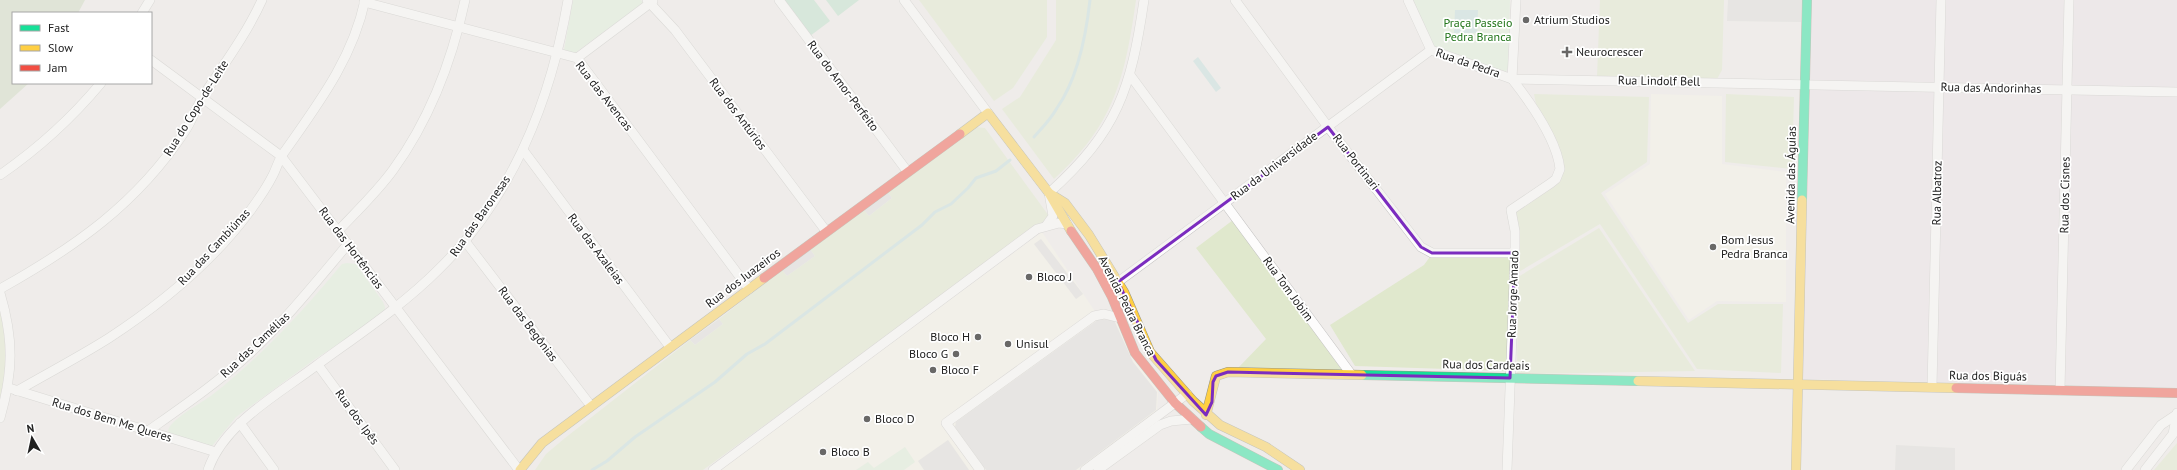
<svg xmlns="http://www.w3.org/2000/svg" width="2177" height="470" font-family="'PT Sans',sans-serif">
<rect width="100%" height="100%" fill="#efecea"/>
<path fill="#dedcdb" d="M1896,445L1955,448V470H1895Z"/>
<path fill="#ebe3e9" d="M1812,0H2177V388L1802,379Z"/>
<g fill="#f6f3e8">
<path d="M1651,94L1722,96V164L1786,172V302L1717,301L1689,320L1605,194L1650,164Z"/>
<path d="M1042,232L1098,316L1114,318L1158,391L1157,411L1078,470H719Z"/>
</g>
<g fill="#dddcdb">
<path d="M1728,0H1802L1801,22L1727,21Z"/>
<path d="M887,191L892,198L869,216L863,209Z"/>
<path d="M1041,239L1083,294L1076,299L1034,244Z"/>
<path d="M810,249L815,256L787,276L782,270Z"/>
<path d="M719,319L723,324L695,345L690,340Z"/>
<path d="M1099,319L1114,320L1133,362L1157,392L1156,410L1076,470H986L955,427L956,422Z"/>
<path d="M948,440L969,470H924L918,461Z"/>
</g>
<g fill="#e0e8cd">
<path d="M919,0H1047V37L1013,88L994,101Z"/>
<path d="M1056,0H1136C1125,78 1114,125 1054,179L1002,109L1020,97L1056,40Z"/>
<path d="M1600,0H1724L1722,70L1717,79L1597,77Z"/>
<path d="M1534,94L1649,97L1647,162L1601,193L1688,323L1718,304H1783L1781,373L1697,369L1600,224L1517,273L1514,211L1562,176L1537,109Z"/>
<path d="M1726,94L1794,97L1792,169L1725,162Z"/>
<path d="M975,127L985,128L1049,216L1048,222L1036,227L703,470H535L546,454L565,438L690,340L695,345L723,324L719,319L782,270L787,276L815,256L810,249L863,209L869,216L892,198L887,191Z"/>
<path d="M1233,220L1342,370L1238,368L1266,339L1196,248Z"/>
<path d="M1599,228L1695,371L1517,374L1518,277Z"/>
<path d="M1432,254L1514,255L1509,371L1355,366L1330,325L1424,265Z"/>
<path d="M0,308C8,343 7,367 0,402Z"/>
<path d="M2177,443V470H2154Z"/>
</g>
<path fill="#cfd9c2" d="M0,0H85L78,13H13V83H29L0,109Z"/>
<g fill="#ddf0da">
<path d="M573,0H641L643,3L575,53L564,50Z"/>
<path d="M1411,0H1510L1508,67L1506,72L1434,46Z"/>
<path d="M347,263L356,264L383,302L385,307L384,315L315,359L236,417L212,446L171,434L168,431C170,419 202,403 212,395C261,357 302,312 342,264Z"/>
<path d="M905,447L915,462L904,470H856L868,462L874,468Z"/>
</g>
<g fill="#bbdfca">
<path d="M783,0H814L830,21L810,36Z"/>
<path d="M826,0H859L838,16Z"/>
</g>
<g fill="#c2dddd">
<path d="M1455,10H1478L1477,33H1454Z"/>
<path d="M1198,57L1221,88L1216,92L1193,61Z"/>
</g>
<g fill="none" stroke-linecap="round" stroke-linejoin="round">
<g stroke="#c2dddd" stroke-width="3">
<path d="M1034,137C1042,128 1051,119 1057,108C1078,78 1086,36 1090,0"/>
<path d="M592,470L607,461L635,437L715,382L747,354L765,344L922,225L935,212L951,204L968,188L976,178L996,171L1010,160"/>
</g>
<defs>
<g id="street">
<path d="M647,0L675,30L826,231"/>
<path d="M779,0L907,171"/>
<path d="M904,0L988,113"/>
<path d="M1235,0L1328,127L1421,247L1432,253H1515"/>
<path d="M1408,0L1431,50L1512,79L2177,92"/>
<path d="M364,2L577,58L749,289"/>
<path d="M142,13L150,0"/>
<path d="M577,58L653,1"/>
<path d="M151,60L281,156L519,470"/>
<path d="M1130,75L1351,374"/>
<path d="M1512,79L1516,0"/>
<path d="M523,150L670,347"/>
<path d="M0,175C39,148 71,119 101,83"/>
<path d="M1046,226L1053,216L1049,193C1118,131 1131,89 1144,0"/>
<path d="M338,231C357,211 377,192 393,170C430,119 452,61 465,0"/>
<path d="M465,241L591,406"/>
<path d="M1118,282L1431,50"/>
<path d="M0,289C75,247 137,204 185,131C193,119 197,105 205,93C225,63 247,33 262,0"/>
<path d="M0,293C14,340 13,372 0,418"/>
<path d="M318,365L395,470"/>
<path d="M1932,387L1941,0"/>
<path d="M9,388L216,452"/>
<path d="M2060,390L2069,0"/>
<path d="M17,391C48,373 79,357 109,338C161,304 213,261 250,211C258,200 267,187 273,175C277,167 279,158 285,151C318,104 353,58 365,0"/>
<path d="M240,423L274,470"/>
<path d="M148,431C182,407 217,383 248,355C285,321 316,282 348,244"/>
<path d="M208,470C224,423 279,394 317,365C358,335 402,306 438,270C512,198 551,100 568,0"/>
<path d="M713,470L1037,229L1059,223L1067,224"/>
<path d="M980,470L946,423L1094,316L1104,314L1120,318"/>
<path d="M1085,470L1187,394"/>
<path d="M1098,470L1160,425L1171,421L1192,419"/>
<path d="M1507,470L1515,253V231L1511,210L1551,183L1556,179L1560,169C1557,140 1530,102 1512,79"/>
<path d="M2126,470L2161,425L2176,415"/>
<path d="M2145,470L2173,434L2177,413"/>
</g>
<g id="fast">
<path d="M1802,200L1807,0"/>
<path d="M1362,375L1638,381"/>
<path d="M1201,427L1209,434L1278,470"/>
</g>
<g id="slow">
<path d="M960,134L988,113L1049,193L1071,231"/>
<path d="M1049,193L1065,203L1089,235L1124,292L1150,352L1193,401L1220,425L1266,447L1300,470"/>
<path d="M1638,381L1956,388"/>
<path d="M1206,415L1216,376L1228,372L1362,375"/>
<path d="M520,470L542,443L764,278"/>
<path d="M1796,470L1802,200"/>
</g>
<g id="jam">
<path d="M1071,231L1097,269L1112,297L1135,353L1175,403L1201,427"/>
<path d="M764,278L960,134"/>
<path d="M1956,388L2177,393"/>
</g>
</defs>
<use href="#street" stroke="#c2c1c0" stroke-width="10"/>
<use href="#fast" stroke="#979584" stroke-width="10"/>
<use href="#slow" stroke="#979584" stroke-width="10"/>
<use href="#jam" stroke="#979584" stroke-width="10"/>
<use href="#street" stroke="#fdfcfc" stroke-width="9"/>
<use href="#fast" stroke="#16e098" stroke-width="9"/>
<use href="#slow" stroke="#ffcf43" stroke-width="9"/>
<use href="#jam" stroke="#f24e42" stroke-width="9"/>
</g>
<path d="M0 0H2177V470H0ZM1328,127L1421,247L1432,253H1515L1510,378L1228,372L1216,376L1213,382L1212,402L1206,415L1156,360L1118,282Z" fill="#efecea" fill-opacity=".55" fill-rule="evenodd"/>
<path fill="none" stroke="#7b2cbf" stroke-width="3" stroke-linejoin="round" d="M1328,127L1421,247L1432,253H1515L1510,378L1228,372L1216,376L1213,382L1212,402L1206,415L1156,360L1118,282Z"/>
<g fill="#696867" stroke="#fff" stroke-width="1.5">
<circle cx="1526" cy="20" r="4"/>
<path d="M1565 46h4v4h4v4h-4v4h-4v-4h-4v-4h4z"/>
<circle cx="1713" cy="247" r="4"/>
<circle cx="1029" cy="277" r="4"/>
<circle cx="978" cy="337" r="4"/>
<circle cx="1008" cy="344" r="4"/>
<circle cx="956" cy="354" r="4"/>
<circle cx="933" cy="370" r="4"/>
<circle cx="867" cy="419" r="4"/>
<circle cx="823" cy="452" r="4"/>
</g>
<g text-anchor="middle" stroke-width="3.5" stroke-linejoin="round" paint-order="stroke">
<g font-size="12" fill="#212121" stroke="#fff" text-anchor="start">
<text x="1534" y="24">Atrium Studios</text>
<text x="1576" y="56">Neurocrescer</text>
<text x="1721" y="244">Bom Jesus<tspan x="1721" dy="14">Pedra Branca</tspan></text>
<text x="1037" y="281">Bloco J</text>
<text x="970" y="341" text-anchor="end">Bloco H</text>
<text x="1016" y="348">Unisul</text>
<text x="948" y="358" text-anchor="end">Bloco G</text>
<text x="941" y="374">Bloco F</text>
<text x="875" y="423">Bloco D</text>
<text x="831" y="456">Bloco B</text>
</g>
<g font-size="12" fill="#217419" stroke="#fff">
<text x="1478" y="27">Praça Passeio<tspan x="1478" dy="14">Pedra Branca</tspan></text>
</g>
<g font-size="12" fill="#212121" stroke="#fff">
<text transform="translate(1468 63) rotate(19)" y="4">Rua da Pedra</text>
<text transform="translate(1659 81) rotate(1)" y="4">Rua Lindolf Bell</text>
<text transform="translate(843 86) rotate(53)" y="4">Rua do Amor-Perfeito</text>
<text transform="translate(1991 88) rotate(1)" y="4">Rua das Andorinhas</text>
<text transform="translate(604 96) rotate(52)" y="4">Rua das Avencas</text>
<text transform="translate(196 108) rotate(-58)" y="4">Rua do Copo-de-Leite</text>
<text transform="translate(738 114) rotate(53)" y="4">Rua dos Antúrios</text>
<text transform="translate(1356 162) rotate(52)" y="4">Rua Portinari</text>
<text transform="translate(1274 166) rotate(-37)" y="4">Rua da Universidade</text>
<text transform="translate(1791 175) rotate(-89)" y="4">Avenida das Águias</text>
<text transform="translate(1937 193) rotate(-89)" y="4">Rua Albatroz</text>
<text transform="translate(2065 195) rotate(-89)" y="4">Rua dos Cisnes</text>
<text transform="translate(480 216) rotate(-55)" y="4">Rua das Baronesas</text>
<text transform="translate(214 247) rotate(-47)" y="4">Rua das Cambiúnas</text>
<text transform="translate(351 248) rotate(53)" y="4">Rua das Hortências</text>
<text transform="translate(596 249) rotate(53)" y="4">Rua das Azaleias</text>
<text transform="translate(743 278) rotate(-37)" y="4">Rua dos Juazeiros</text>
<text transform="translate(1288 289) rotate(54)" y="4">Rua Tom Jobim</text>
<text transform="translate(1513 294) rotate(-88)" y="4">Rua Jorge Amado</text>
<text transform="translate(1127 306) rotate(63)" y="4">Avenida Pedra Branca</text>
<text transform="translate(528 324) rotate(53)" y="4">Rua das Begônias</text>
<text transform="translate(255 345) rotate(-43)" y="4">Rua das Camélias</text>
<text transform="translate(1486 365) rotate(1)" y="4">Rua dos Cardeais</text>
<text transform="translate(1988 376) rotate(1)" y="4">Rua dos Biguás</text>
<text transform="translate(357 417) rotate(54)" y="4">Rua dos Ipês</text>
<text transform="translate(112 420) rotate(17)" y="4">Rua dos Bem Me Queres</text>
</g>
</g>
<rect x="12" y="12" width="140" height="72" fill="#ffffff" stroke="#a6a6a6"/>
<rect x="20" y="25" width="20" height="6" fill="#16e098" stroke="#a6a6a6"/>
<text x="48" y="32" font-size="12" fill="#212121">Fast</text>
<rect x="20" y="45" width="20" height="6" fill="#ffcf43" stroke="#a6a6a6"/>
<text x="48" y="52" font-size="12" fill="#212121">Slow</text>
<rect x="20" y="65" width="20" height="6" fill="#f24e42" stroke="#a6a6a6"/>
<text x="48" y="72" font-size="12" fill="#212121">Jam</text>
<g transform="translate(32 438) rotate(351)" stroke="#ffffff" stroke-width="3" paint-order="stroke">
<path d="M0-3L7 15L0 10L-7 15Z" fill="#212121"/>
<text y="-6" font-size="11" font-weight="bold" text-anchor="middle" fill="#212121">N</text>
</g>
</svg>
